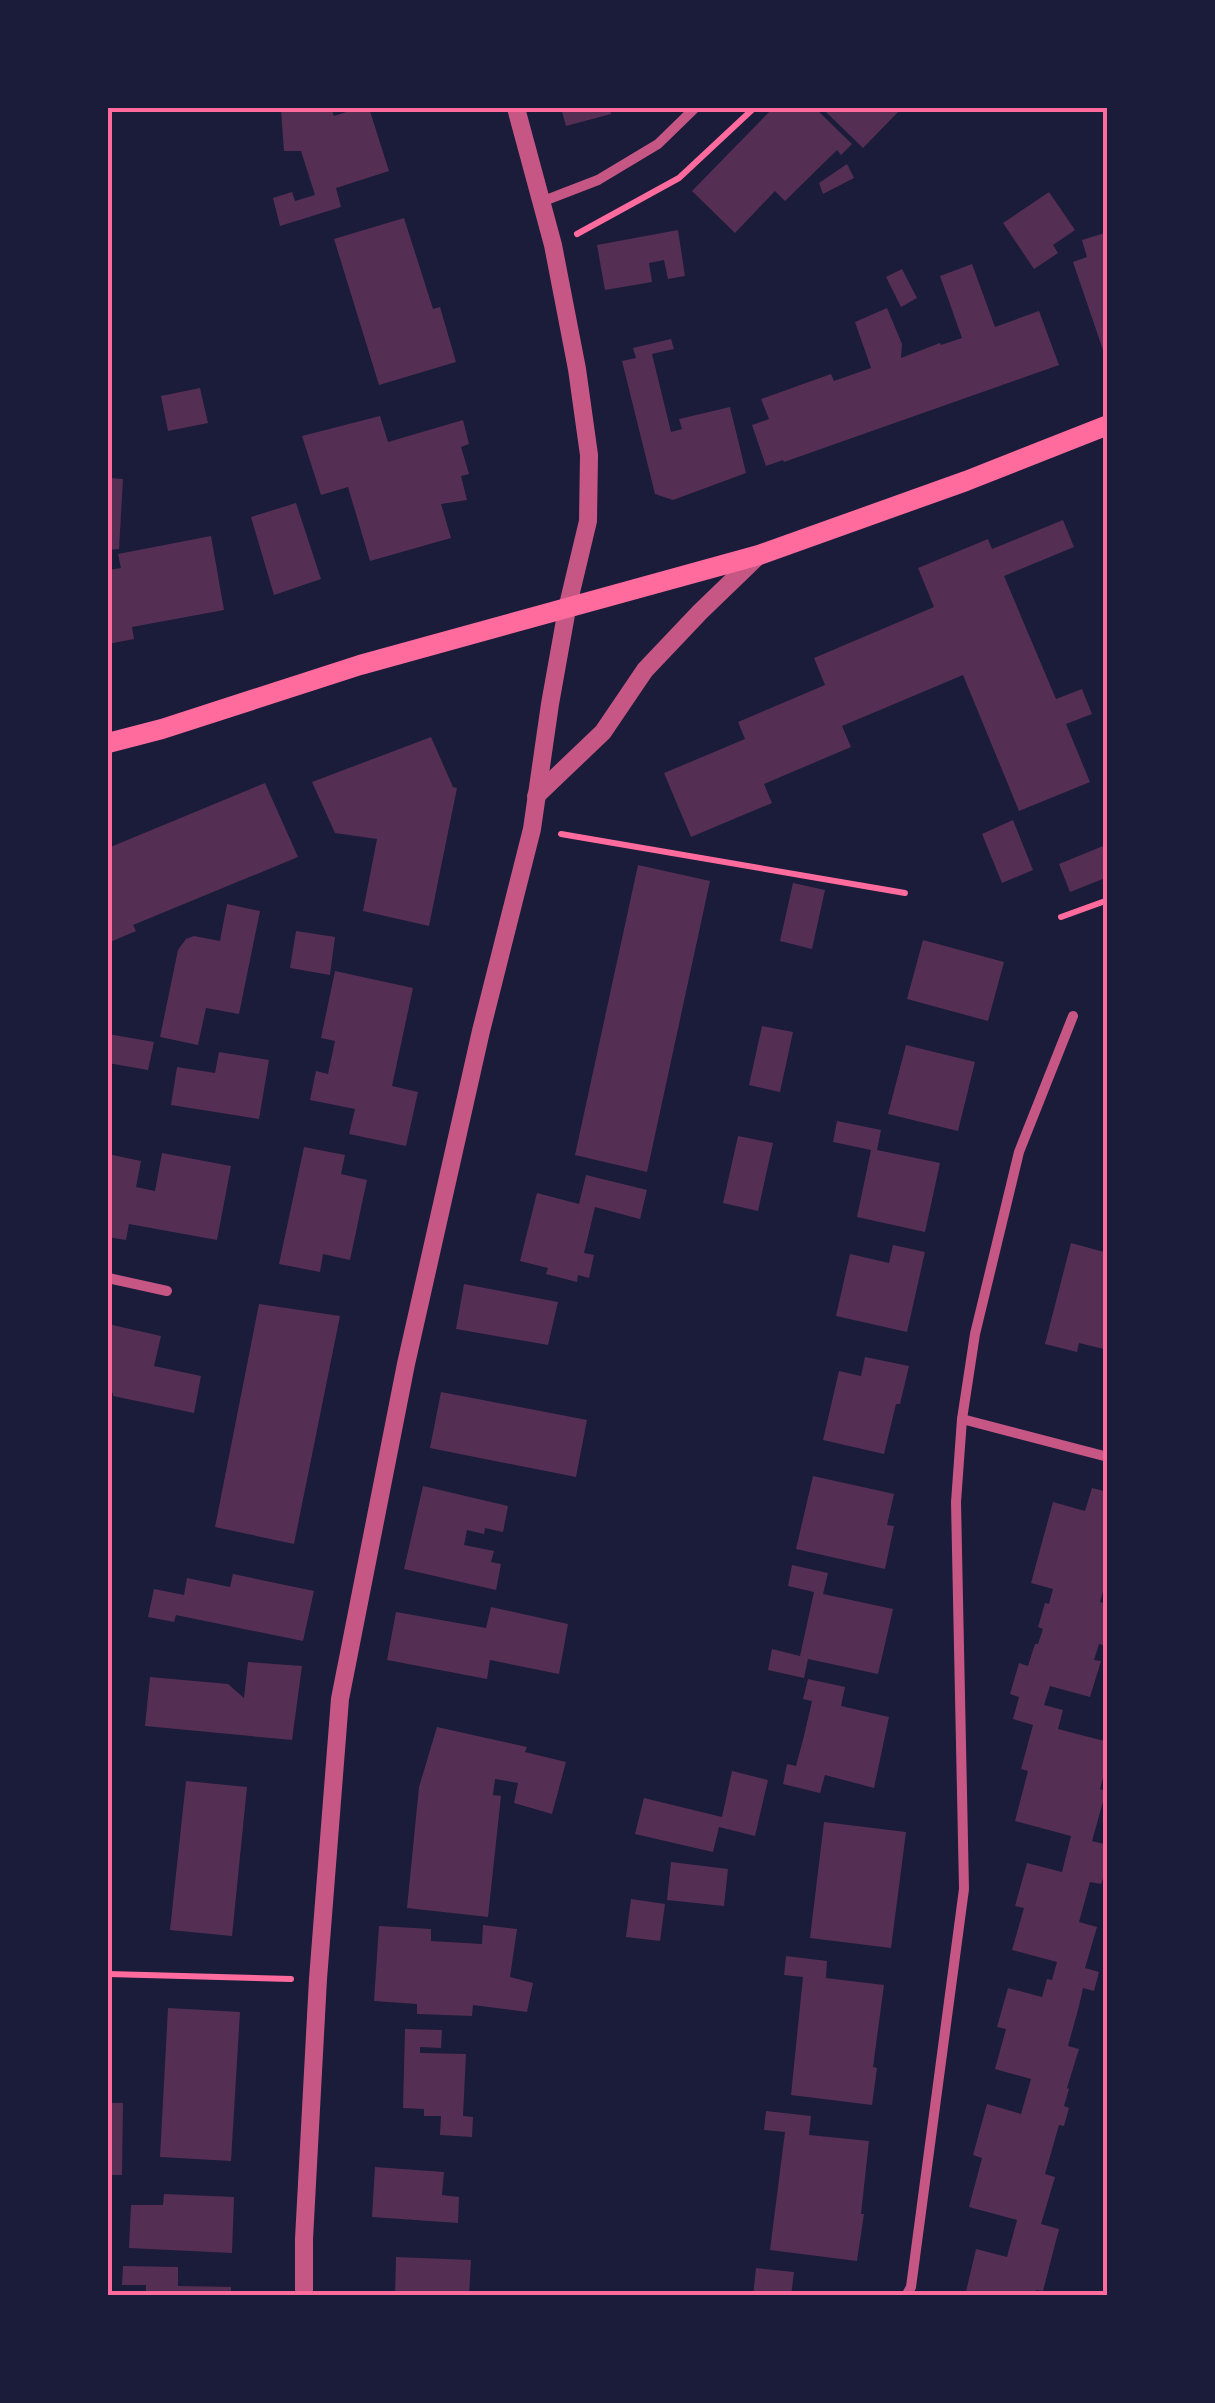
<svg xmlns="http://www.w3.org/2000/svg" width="1215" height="2403" font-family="'Archivo Narrow',sans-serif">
<rect width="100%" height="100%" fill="#1b1b3a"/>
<g fill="#542f53">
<path d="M331,108L334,116L359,108H369L389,171L336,188L341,207L280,226L273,198L292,192L295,201L315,195L301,151H284L281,110Z"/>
<path d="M561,108H609L611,114L566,126Z"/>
<path d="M773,108H815L852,144L841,155L837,150L785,201L775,191L735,233L692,191Z"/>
<path d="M822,108H902L863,148Z"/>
<path d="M847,164L854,178L823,194L819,183Z"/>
<path d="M1049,192L1075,230L1053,245L1058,253L1034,269L1003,223Z"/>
<path d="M404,218L433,309L440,307L456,362L379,385L334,239Z"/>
<path d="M678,230L685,276L668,279L664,260L649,263L652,282L605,290L597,245Z"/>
<path d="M1108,232V348L1103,350L1073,262L1087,257L1082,240Z"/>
<path d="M972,264L995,327L1039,311L1059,365L784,462L783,460L766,466L752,425L769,419L761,399L831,374L834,381L871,368L855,322L887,308L902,344L901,358L940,343L941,345L962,338L940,276Z"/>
<path d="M902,269L917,298L901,307L886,277Z"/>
<path d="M671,339L674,349L652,354L671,432L682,429L679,419L730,407L746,473L673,500L655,494L622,361L636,358L633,348Z"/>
<path d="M200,388L208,423L168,431L161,396Z"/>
<path d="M380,416L388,442L463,420L469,444L461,447L469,474L461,476L467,500L441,504L451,538L370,561L348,487L321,495L302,436Z"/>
<path d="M108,478L123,479L119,549L108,550Z"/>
<path d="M296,503L321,579L274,595L251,517Z"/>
<path d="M1063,520L1074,547L1004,576L1056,699L1082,689L1092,714L1066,724L1090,782L1019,811L963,675L842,726L851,747L764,784L772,803L691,837L664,773L745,739L738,722L825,685L814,658L934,607L918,568L988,539L992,549Z"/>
<path d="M211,536L224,610L132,627L134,639L108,644V570L121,568L118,554Z"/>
<path d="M431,737L453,787L457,788L429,926L363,911L377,839L335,833L312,782Z"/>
<path d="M265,783L298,857L133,925L136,931L108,943V848Z"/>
<path d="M1013,820L1033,870L1002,883L982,834Z"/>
<path d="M1108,844V877L1070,892L1059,864Z"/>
<path d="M638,865L710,881L647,1172L575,1155Z"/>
<path d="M793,883L825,890L812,949L780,941Z"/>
<path d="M227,904L260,911L239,1014L206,1008L198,1045L160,1037L178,950L186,939L194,936L220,941Z"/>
<path d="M296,931L335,937L330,975L290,968Z"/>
<path d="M923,940L1004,962L988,1021L907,999Z"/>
<path d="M335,971L413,988L392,1086L418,1092L406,1146L349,1134L355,1109L310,1100L316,1071L328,1074L335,1041L321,1038Z"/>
<path d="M762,1026L793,1032L780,1092L749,1085Z"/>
<path d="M108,1034L154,1042L148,1070L108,1063Z"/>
<path d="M906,1045L975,1062L958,1131L888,1114Z"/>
<path d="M219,1052L269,1060L259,1119L171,1105L177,1067L215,1073Z"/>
<path d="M837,1121L881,1130L877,1150L940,1163L925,1232L857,1217L871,1150L833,1142Z"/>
<path d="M738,1136L773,1143L758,1211L723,1203Z"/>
<path d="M304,1147L345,1155L341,1174L367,1180L350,1260L323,1254L320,1272L279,1264Z"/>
<path d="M162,1153L231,1166L217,1240L129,1224L126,1240L108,1237V1154L141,1161L136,1187L155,1191Z"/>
<path d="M586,1175L647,1190L640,1219L595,1207L584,1253L594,1255L589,1278L578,1275L577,1282L546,1274L548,1268L520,1261L537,1193L579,1204Z"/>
<path d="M1071,1243L1108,1253V1350L1079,1343L1077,1352L1045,1344Z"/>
<path d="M893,1245L925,1252L907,1332L836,1316L850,1254L889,1263Z"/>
<path d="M464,1284L558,1302L548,1345L456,1329Z"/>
<path d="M259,1304L340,1316L294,1544L215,1527Z"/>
<path d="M108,1324L161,1336L154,1366L201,1376L194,1413L113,1396V1393L108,1392Z"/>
<path d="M865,1357L909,1366L900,1404H896L884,1454L823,1440L839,1371L861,1376Z"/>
<path d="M441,1392L587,1420L576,1477L430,1448Z"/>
<path d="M813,1476L894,1494L887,1525L894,1526L885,1569L796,1549Z"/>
<path d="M423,1486L508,1506L503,1532L485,1528L484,1534L467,1530L464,1545L494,1551L491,1562L501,1564L496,1590L404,1569Z"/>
<path d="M1092,1488L1108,1492V1574L1100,1602L1108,1604L1105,1623L1108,1624V1628L1103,1645L1099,1644L1094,1660L1101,1661L1090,1697L1050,1686L1044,1705L1063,1710L1058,1729L1108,1742V1759L1100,1789L1106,1791L1092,1841L1108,1845V1865L1101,1884L1090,1882L1079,1922L1097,1927L1085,1968L1099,1972L1094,1991L1083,1988L1079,2006L1068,2046L1079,2049L1067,2088L1069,2089L1064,2106L1069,2108L1064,2126L1059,2125L1045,2174L1055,2177L1041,2224L1059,2229L1043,2291L1036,2290L1035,2296H965L976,2249L1007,2257L1017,2220L969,2207L982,2158L973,2155L987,2104L1021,2114L1031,2079L995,2069L1006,2029L997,2027L1008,1988L1042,1997L1047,1979L1052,1980L1057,1962L1012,1950L1024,1908L1015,1906L1027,1863L1062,1872L1071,1836L1015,1821L1028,1771L1021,1769L1033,1725L1013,1719L1019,1697L1010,1694L1019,1663L1028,1666L1035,1644H1038L1043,1629L1038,1627L1045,1603L1049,1604L1053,1589L1031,1583L1053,1502L1085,1511Z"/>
<path d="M792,1565L828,1573L823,1594L893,1609L878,1674L808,1659L804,1678L768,1670L772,1649L800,1656L814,1592L788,1586Z"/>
<path d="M233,1574L314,1591L303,1641L176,1615L174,1622L148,1617L154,1589L184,1595L187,1578L230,1587Z"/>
<path d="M491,1607L568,1624L559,1674L490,1660L487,1679L387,1660L396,1612L486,1628Z"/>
<path d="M248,1662L302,1666L292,1740L145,1726L150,1677L228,1684L244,1698Z"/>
<path d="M808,1679L845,1687L841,1706L889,1717L874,1788L825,1775L820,1793L783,1784L787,1764L796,1766L804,1736L812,1701L803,1699Z"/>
<path d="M437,1727L527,1747L525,1752L566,1762L552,1814L514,1803L518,1783L495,1779L493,1795L501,1796L488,1917L407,1908L419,1787Z"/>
<path d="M732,1771L768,1780L755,1836L719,1827L713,1852L635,1834L644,1798L722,1817Z"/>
<path d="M186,1781L247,1787L232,1936L170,1930Z"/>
<path d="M824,1822L906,1832L891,1948L810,1938Z"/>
<path d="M671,1862L728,1869L724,1906L667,1900Z"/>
<path d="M631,1899L665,1904L660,1941L626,1937Z"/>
<path d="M483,1925L517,1929L510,1977L533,1983L527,2012L473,2005L472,2016L417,2014V2004L374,2001L379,1926L431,1929V1941L482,1944Z"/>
<path d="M786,1956L827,1961L826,1978L884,1985L873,2067L877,2068L872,2105L791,2095L803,1977L784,1975Z"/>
<path d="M168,2008L240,2012L231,2161L160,2157Z"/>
<path d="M405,2029L442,2030L441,2048L420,2047V2053L466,2054L463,2116L473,2117L472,2137L440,2135L441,2116H424V2109L403,2108Z"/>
<path d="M108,2103H123L122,2175H108Z"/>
<path d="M766,2111L811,2116L809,2135L869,2141L861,2214H864L857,2261L770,2250L785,2132L764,2130Z"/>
<path d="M375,2167L444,2172L442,2195L459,2197L458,2223L372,2217Z"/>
<path d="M164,2194L234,2197L232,2253L129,2248L131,2205H163Z"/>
<path d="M396,2257L471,2260L469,2296H395Z"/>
<path d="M123,2266L178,2267V2286L231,2287V2296H146V2285H122Z"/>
<path d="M756,2268L794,2272L791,2296H753Z"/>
</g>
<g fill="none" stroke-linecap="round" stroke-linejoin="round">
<g stroke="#ff6b9d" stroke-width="6">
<path d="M577,234L679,178L754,108"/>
<path d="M561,834L905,893"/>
<path d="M1061,917L1108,900"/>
<path d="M108,1974L291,1979"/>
</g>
<g stroke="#c65784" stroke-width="10">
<path d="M541,202L598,180L658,144L695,108"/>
<path d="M108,1278L167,1291"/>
<path d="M962,1419L1108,1457"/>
<path d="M906,2296L911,2287L964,1889L956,1502L962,1419L975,1334L1019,1152L1073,1016"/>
</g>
<g stroke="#c65784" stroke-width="18">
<path d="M536,796L603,732L645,670L700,612L759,555"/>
<path d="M304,2296V2239L318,1979L340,1699L406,1364L481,1031L532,829L550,704L567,609L588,521L589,455L577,369L553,245L516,108"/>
</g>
<path stroke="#ff6b9d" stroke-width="20" d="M108,743L162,729L360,665L759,555L966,481L1108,425"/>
</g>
<rect width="1215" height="2403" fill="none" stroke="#1b1b3a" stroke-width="220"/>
<rect x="110" y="110" width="995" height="2183" fill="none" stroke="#ff6b9d" stroke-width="4"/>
</svg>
